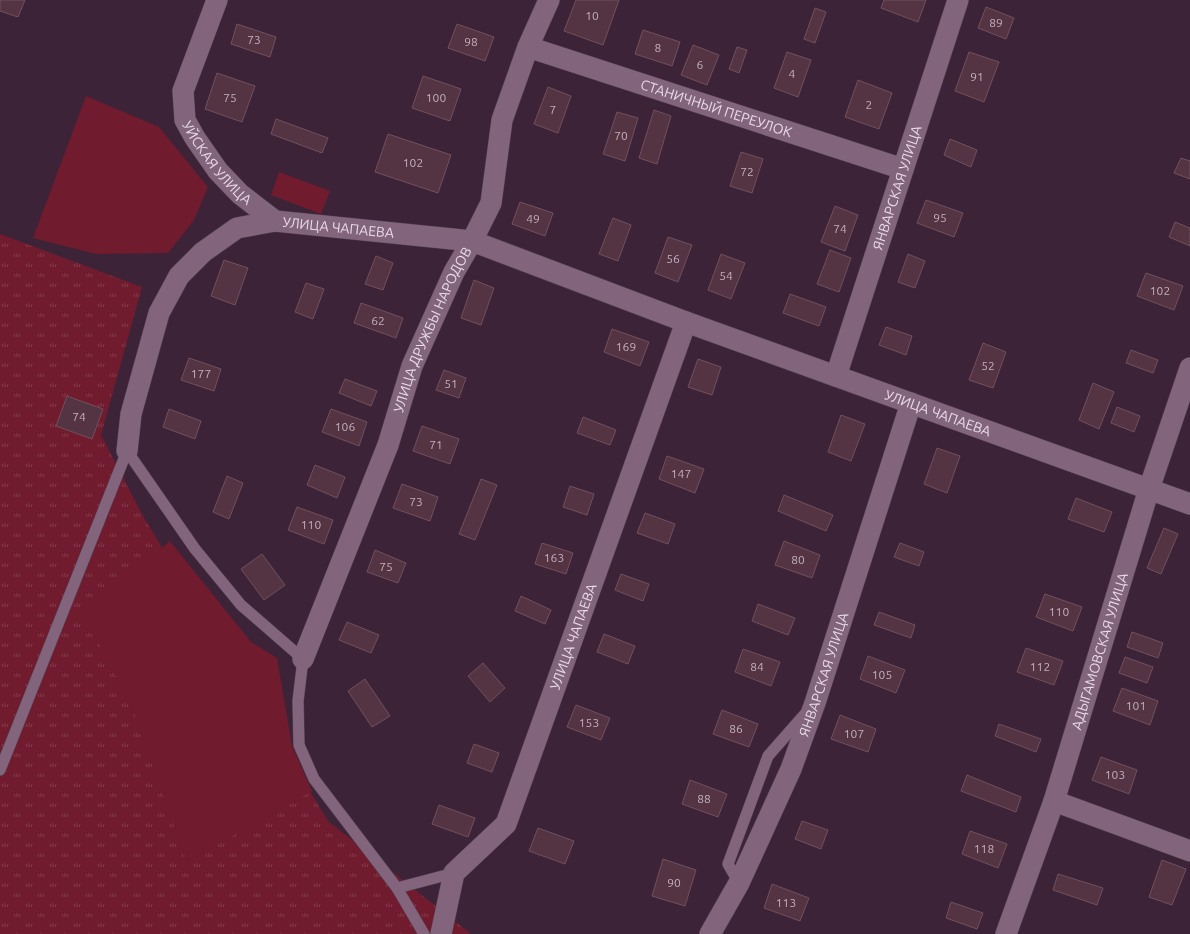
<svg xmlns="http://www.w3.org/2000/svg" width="1190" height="934" font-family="Ubuntu,sans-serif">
<defs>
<pattern id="grass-tufts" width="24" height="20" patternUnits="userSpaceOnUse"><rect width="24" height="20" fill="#701b2e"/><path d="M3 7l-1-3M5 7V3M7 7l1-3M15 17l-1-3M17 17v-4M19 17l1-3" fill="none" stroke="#853c4c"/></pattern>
</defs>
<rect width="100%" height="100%" fill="#3c2338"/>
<path fill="url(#grass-tufts)" d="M0,234L142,287L101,435L143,516L328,821L471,934H0Z"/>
<g fill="#701b2e">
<path d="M86,96L159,127L208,187L194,220L168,253L96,254L33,238Z"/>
<path d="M279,172L330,191L321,214L271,195Z"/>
<path d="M170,541L251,642L277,658L292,746L312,791L187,862L133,710L83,612Z"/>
</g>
<g fill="#543442" stroke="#72505e">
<path d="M0,0H25L18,17L0,11Z"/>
<path d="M576,0H619L603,45L564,31Z"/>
<path d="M884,0H926L918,22L881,8Z"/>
<path d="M986,7L1014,18L1006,39L978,28Z"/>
<path d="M815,8L826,12L815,43L804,39Z"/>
<path d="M237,24L276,37L270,57L231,44Z"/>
<path d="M457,24L494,37L485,61L448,48Z"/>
<path d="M643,30L680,42L672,66L635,54Z"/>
<path d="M693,45L719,55L707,85L681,75Z"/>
<path d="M737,47L747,50L739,73L729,69Z"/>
<path d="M787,52L811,60L798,97L774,88Z"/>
<path d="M969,52L999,62L984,102L955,91Z"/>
<path d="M217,73L255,86L242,122L205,109Z"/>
<path d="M423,76L461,89L450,121L412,108Z"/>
<path d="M858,80L892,93L879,129L845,117Z"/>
<path d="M548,87L571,96L558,133L534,124Z"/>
<path d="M654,110L671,116L657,164L639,158Z"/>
<path d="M617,112L638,118L625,161L603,154Z"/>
<path d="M276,119L328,138L322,153L271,134Z"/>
<path d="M388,134L451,155L438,193L375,172Z"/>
<path d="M950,139L977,150L971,167L944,155Z"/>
<path d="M741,152L763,159L752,193L730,186Z"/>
<path d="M1181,158L1190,161V179L1174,173Z"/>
<path d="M926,200L963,213L954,237L917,223Z"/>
<path d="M520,202L553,213L545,236L512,224Z"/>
<path d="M835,206L858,215L845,251L821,242Z"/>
<path d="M613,218L631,225L618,261L599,254Z"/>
<path d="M1175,222L1190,228V246L1169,237Z"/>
<path d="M668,237L692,245L678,282L655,273Z"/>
<path d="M830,250L851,258L839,292L817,284Z"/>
<path d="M721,254L745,263L731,299L708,290Z"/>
<path d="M908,254L925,261L915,288L898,282Z"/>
<path d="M376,256L393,263L383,290L365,284Z"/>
<path d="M224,260L248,268L235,305L211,296Z"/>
<path d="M1146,273L1183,286L1174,310L1137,296Z"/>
<path d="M474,280L494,288L481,325L461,318Z"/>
<path d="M306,283L324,289L313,319L295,312Z"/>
<path d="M790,294L826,307L819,326L783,313Z"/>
<path d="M361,303L403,318L396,338L354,323Z"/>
<path d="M886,327L912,336L906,355L879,345Z"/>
<path d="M612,329L649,342L640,366L604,352Z"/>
<path d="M983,343L1006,352L993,388L969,380Z"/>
<path d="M1131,350L1158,360L1153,373L1126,363Z"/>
<path d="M189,358L221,369L214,391L181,380Z"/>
<path d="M698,359L721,367L712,395L688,387Z"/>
<path d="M444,370L466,378L459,398L436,390Z"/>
<path d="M345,379L377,391L371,406L339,393Z"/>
<path d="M1093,383L1114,392L1099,429L1079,420Z"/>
<path d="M67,396L103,409L92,439L56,426Z"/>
<path d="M1117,407L1140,416L1134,432L1111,423Z"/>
<path d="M169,409L201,421L195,439L163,427Z"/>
<path d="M331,409L367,422L359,446L322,432Z"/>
<path d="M841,415L865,424L851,461L828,452Z"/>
<path d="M583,417L616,430L610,445L577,433Z"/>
<path d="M422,426L459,439L450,464L413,451Z"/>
<path d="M937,448L960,456L947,493L924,484Z"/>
<path d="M667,456L704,469L695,493L659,479Z"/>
<path d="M315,465L345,477L337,498L307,485Z"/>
<path d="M227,476L243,483L229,519L213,512Z"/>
<path d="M481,479L497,485L475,540L459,534Z"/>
<path d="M402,484L438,497L430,521L393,508Z"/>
<path d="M570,486L594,494L587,515L563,507Z"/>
<path d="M784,495L833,515L826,531L778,511Z"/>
<path d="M1076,498L1112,512L1104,532L1068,519Z"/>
<path d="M297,507L333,520L324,544L288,530Z"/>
<path d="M645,513L675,524L668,544L637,533Z"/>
<path d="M1164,528L1178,534L1161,574L1147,568Z"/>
<path d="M784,541L820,555L812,578L775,565Z"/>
<path d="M542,543L573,553L566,574L535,564Z"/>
<path d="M900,543L924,552L919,566L894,557Z"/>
<path d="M375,550L406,563L398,583L367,572Z"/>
<path d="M262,554L285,585L264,600L241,569Z"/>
<path d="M621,574L649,584L643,601L615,590Z"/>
<path d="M1045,594L1082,607L1073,631L1036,617Z"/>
<path d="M521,596L551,610L545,624L515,611Z"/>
<path d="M758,604L795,618L788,635L752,621Z"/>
<path d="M879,612L915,625L911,638L874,625Z"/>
<path d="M347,622L379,635L371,653L339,640Z"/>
<path d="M1132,632L1163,643L1158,658L1127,647Z"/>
<path d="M604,634L635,646L628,664L597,652Z"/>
<path d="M1026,648L1063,661L1054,685L1017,672Z"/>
<path d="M743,649L780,662L771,686L735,672Z"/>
<path d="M868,656L905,670L896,693L860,679Z"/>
<path d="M1125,657L1153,667L1147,683L1119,673Z"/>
<path d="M483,663L505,688L490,702L468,676Z"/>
<path d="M365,679L390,716L372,727L348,691Z"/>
<path d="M1122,688L1158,701L1150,725L1113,711Z"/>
<path d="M576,705L610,718L601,740L567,727Z"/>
<path d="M722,710L758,724L749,747L713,734Z"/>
<path d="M840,715L876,729L868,752L831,739Z"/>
<path d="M999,724L1041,739L1036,752L995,736Z"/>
<path d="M474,744L499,753L492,772L467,763Z"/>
<path d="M1101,757L1137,770L1129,794L1092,780Z"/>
<path d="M967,775L1021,797L1016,812L961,791Z"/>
<path d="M690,780L727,794L718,817L682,804Z"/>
<path d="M439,805L475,818L468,837L432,824Z"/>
<path d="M802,821L828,830L821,849L795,839Z"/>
<path d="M538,828L574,841L565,864L529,851Z"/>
<path d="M970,831L1007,844L998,868L962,854Z"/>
<path d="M663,859L696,870L685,906L652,896Z"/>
<path d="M1162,860L1186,869L1172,905L1149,897Z"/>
<path d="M1058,874L1103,888L1097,905L1053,890Z"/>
<path d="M772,884L809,898L800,921L764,908Z"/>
<path d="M951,902L983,913L977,929L946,918Z"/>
</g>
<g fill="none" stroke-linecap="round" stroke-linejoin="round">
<defs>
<g id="service">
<path d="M127,451L195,549L241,605L303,659L298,701L299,745L314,779L397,888L424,934"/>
<path d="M0,770L127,451"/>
<path d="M739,883L728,864L768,756L805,714"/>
<path d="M397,888L454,873"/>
</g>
<g id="minor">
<path id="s1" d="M217,0L183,91L185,120L195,138L218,171L240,194L275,221"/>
<path id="s2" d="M528,47L903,169"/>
<path id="s3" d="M836,376L958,0"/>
<path id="s4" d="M127,451L131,414L159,313L179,276L203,252L237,228L275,221L472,241L686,322L1190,504"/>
<path id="s5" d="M303,659L388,445L412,366L454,272L472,241L491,203L502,120L528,47L549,0"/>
<path d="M1054,801L1190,851"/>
<path id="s6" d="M441,934L454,873L506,824L686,322"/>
<path id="s7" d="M710,934L739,883L791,769L815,703L911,403"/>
<path id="s8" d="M1006,934L1054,801L1149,489L1190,368"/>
</g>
</defs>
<use href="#service" stroke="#564253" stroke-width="12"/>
<use href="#minor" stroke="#564253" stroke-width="22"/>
<use href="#service" stroke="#82657d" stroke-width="11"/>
<use href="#minor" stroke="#82657d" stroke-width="21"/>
</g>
<g text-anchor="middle" stroke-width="3.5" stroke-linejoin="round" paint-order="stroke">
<g font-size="12" fill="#c4b0be">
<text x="592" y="20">10</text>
<text x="996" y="27">89</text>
<text x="254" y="44">73</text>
<text x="471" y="46">98</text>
<text x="658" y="52">8</text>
<text x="700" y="69">6</text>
<text x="792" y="78">4</text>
<text x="977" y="81">91</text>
<text x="230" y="102">75</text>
<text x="436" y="102">100</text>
<text x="869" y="109">2</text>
<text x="553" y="114">7</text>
<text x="621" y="140">70</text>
<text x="413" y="167">102</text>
<text x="747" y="176">72</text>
<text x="940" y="222">95</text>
<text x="533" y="223">49</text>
<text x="840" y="233">74</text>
<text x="673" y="263">56</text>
<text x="726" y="280">54</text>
<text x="1160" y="295">102</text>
<text x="378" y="325">62</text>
<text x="626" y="351">169</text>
<text x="988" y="370">52</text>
<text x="201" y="378">177</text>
<text x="451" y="388">51</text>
<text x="79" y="421">74</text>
<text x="345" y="431">106</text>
<text x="436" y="449">71</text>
<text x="681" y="478">147</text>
<text x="416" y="506">73</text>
<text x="311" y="529">110</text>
<text x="554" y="562">163</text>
<text x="798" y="564">80</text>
<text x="386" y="571">75</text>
<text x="1059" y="616">110</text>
<text x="757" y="671">84</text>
<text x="1040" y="671">112</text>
<text x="882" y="679">105</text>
<text x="1136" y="710">101</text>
<text x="589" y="727">153</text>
<text x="736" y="733">86</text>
<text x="854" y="738">107</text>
<text x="1115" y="779">103</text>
<text x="704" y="803">88</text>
<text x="984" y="853">118</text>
<text x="674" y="887">90</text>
<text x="786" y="907">113</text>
</g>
<g font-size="14" fill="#eadae7" stroke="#311a2e">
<text dy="5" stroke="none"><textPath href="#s2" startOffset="198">СТАНИЧНЫЙ ПЕРЕУЛОК</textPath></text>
<text dy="5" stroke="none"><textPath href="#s1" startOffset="180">УЙСКАЯ УЛИЦА</textPath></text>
<text dy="5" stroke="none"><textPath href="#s3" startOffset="198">ЯНВАРСКАЯ УЛИЦА</textPath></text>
<text dy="5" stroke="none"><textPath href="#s4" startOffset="362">УЛИЦА ЧАПАЕВА</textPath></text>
<text dy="5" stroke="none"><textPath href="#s5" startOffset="354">УЛИЦА ДРУЖБЫ НАРОДОВ</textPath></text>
<text dy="5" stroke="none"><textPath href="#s4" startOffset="993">УЛИЦА ЧАПАЕВА</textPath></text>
<text dy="5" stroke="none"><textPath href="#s6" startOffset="333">УЛИЦА ЧАПАЕВА</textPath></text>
<text dy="5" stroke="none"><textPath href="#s8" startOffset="298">АДЫГАМОВСКАЯ УЛИЦА</textPath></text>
<text dy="5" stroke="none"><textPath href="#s7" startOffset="284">ЯНВАРСКАЯ УЛИЦА</textPath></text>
</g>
</g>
</svg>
